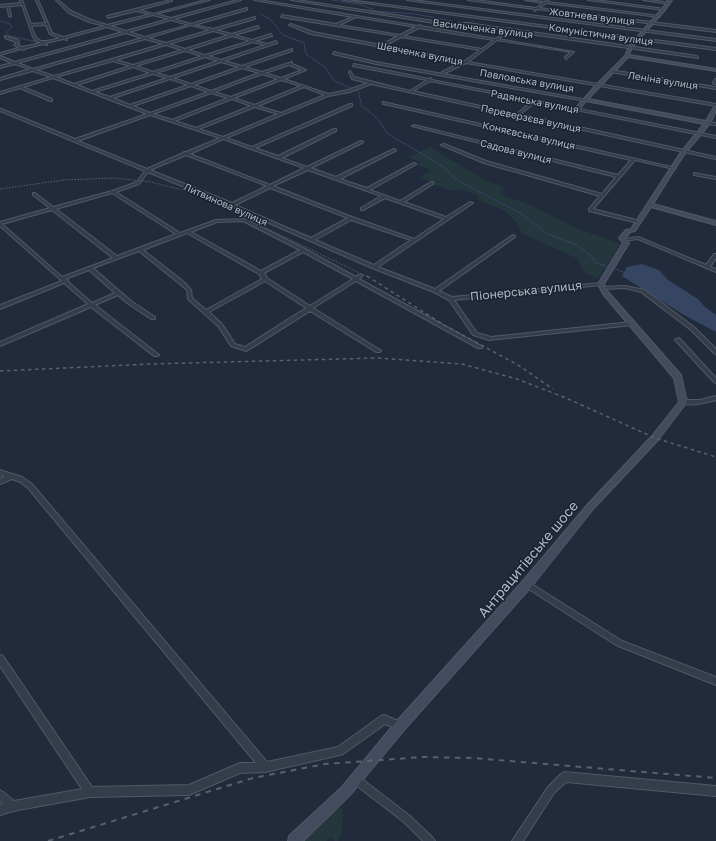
<svg xmlns="http://www.w3.org/2000/svg" width="716" height="841" font-family="'Golos Text',sans-serif">
<rect width="100%" height="100%" fill="#222b3b"/>
<g fill="#24373c">
<path d="M430,147L485,180L503,187L504,189L500,191V194L530,205L579,229L621,244L598,278C587,276 581,270 578,259L522,233L517,223L505,211L476,199L480,196L459,189L453,191L432,184L435,182L419,178L431,170L416,164L420,162L408,157Z"/>
<path d="M338,808L343,809L342,829L338,841H335L331,837L326,841H302Z"/>
</g>
<path fill="#354562" d="M642,264L659,270L668,280L698,299L705,307L716,315V332L684,315L622,276L627,267Z"/>
<g fill="none" stroke-linecap="round" stroke-linejoin="round">
<g stroke="#354562" stroke-width="1">
<path d="M332,0L362,5L376,11L415,14L452,21"/>
<path d="M261,14L271,20L283,35L304,43L306,54L326,68L334,81L358,91L362,106L378,119L388,134L444,167L455,179L522,214L547,234L577,245L591,256L596,263L609,267"/>
<path d="M0,21L10,24L12,27L6,33L10,36L42,43"/>
<path d="M613,268L626,273"/>
</g>
<defs>
<g id="street">
<path d="M20,0H22L31,24L46,23L36,0H38L52,33L63,37L105,26L89,22L69,13L56,0H58L71,11L91,20L107,25L151,14L136,11L108,18L107,16L171,0L172,1L139,10L153,14L206,0H210L156,14L171,18L237,0H241L174,19L191,24L247,8V10L194,25L213,29L255,17V19L216,30L232,34L258,26L259,28L234,35L252,40L271,34L272,36L255,41L267,44L276,41L277,43L224,61L242,66L292,49V51L245,67L262,72L292,62V64L306,70L284,79L328,94L348,90L368,83L352,79L349,72L350,71L354,77L410,91L427,80L353,66L354,64L429,79L431,78L432,80L716,136V138L536,102L520,114L716,157V159L371,84L350,92L328,96L226,138L252,147L350,104H352V106L255,148L278,156L334,129H336V131L282,158L307,167L361,141L363,142L362,143L311,168L336,177L394,149L396,150L395,151L340,179L367,188L414,163L416,164L415,165L370,190L400,201L431,182H433V184L404,202L446,217L470,202L473,203L378,267L435,289L513,235L515,236V237L439,291L452,297L601,283L603,284L601,285L454,300L477,333L491,337L631,322L633,323L634,324L633,325L489,340L473,335L449,300L434,292L372,268L260,219L249,221L305,249L356,277L358,275H362V276L359,279L483,347L482,348H478L356,281L313,308L380,350L381,351L380,352H376L310,311L248,350L246,351L231,346L218,326L188,299L187,290L180,284L139,251L93,268L131,301L155,317V319H151L127,303L118,295L95,305L158,354L159,355L158,356H154L91,307L0,346V342L88,304L64,283L0,309V305L62,281L0,226V222L50,208L33,195V193H35L53,207L112,191L137,182L145,171L0,111V109H1L75,139L147,114L53,78L23,87L52,99V101H50L20,88L0,94V92L51,77L33,71L0,80V78L30,69L15,64L0,68V66L12,63L0,58V56L15,62L123,32L107,27L66,38L67,40L63,39L46,43L47,45L43,44L24,49V50L21,49L0,55V53L19,48L14,45L17,43L16,42L5,38V36L18,40L19,43L17,45L22,47L41,43L36,41L33,37L22,5L9,6L11,16L10,17L9,16L7,6L0,7V5L21,3ZM153,15L169,19L126,31L110,26ZM171,20L189,25L145,37L129,32ZM46,25L50,34L60,38C42,42 38,46 31,26ZM191,25L210,30L166,43L148,38ZM213,31L229,35L185,49L169,44ZM126,33L142,38L33,69L18,63ZM232,36L250,41L205,55L188,50ZM145,39L163,44L54,76L36,70ZM253,42L265,45L221,60L208,56ZM166,45L182,50L133,65L116,60ZM185,51L202,56L153,72L136,66ZM205,57L218,61L170,77L156,73ZM113,61L130,66L74,84L56,77ZM221,62L239,67L191,84L173,78ZM289,65L302,70L281,78L265,73ZM133,67L150,73L92,91L77,85ZM242,68L259,73L211,91L194,85ZM153,74L167,78L110,97L95,92ZM262,74L278,79L231,97L214,92ZM170,79L188,85L130,105L113,98ZM281,80L301,86L254,105L234,98ZM430,81L532,101L517,114L413,91ZM191,86L208,92L150,113L133,106ZM304,87L325,95L281,113L258,106ZM211,93L228,98L172,120L153,114ZM232,99L251,106L196,128L175,121ZM255,107L278,114L223,137L199,129ZM150,115L220,138L186,152H184L183,153L147,169L78,141ZM223,139L304,168L270,185L190,154ZM186,155L267,186L232,203L150,170ZM308,170L381,196L361,208V210H363L385,198L444,219L414,239L352,217L273,186ZM148,172L257,217L250,219L216,220L180,233L116,192L139,184ZM270,188L348,218L311,238L235,205ZM112,193L176,234L117,256L56,209ZM52,210L113,258L62,277L2,224ZM351,220L411,240L374,265L315,240ZM243,221L300,250L261,271L191,232L217,222ZM187,233L259,274L262,279L206,310L192,298L191,290L184,282L143,250ZM303,252L353,279L310,306L267,278L264,273ZM89,270L115,293L92,303L68,282V280L65,279ZM265,281L306,308L245,347L235,344L222,324L209,312Z"/>
<path d="M254,0H259L418,26L420,25L421,26L496,39L507,30L468,25H447L291,0H297L447,23H468L508,29L510,28L511,29L697,56L698,58L509,31L498,39L574,52L566,59L565,57L571,52L497,40L468,62L716,104V106L466,63L443,74L442,72L463,62L311,34L289,25L291,24L313,32L381,45L398,36L281,17L282,15L336,24L353,17ZM356,17L416,27L400,35L339,25ZM419,28L494,40L482,49L403,36ZM401,37L480,50L465,61L384,46Z"/>
<path d="M343,0H349L716,48V50Z"/>
<path d="M407,0H413L716,39V41Z"/>
<path d="M468,0H475L536,8L543,3L525,0L545,2L547,0H549L547,2L660,16L659,17L546,3L539,8L716,30V32L537,9L535,11L534,10L535,9Z"/>
<path d="M588,0H595L665,9L664,10Z"/>
<path d="M643,0H650L670,3L669,4Z"/>
<path d="M334,52L376,62L587,100L585,101L376,64L333,54Z"/>
<path d="M611,70L716,87V89L610,72Z"/>
<path d="M715,79H716V84H715L713,83Z"/>
<path d="M383,102L676,168L674,169L635,160L593,209L640,221V222L638,223L589,211V209L600,196L484,163L441,145L444,144L486,161L602,194L616,177L412,126L414,125L618,175L631,160L384,104H383Z"/>
<path d="M707,122L716,123V125L706,124L705,123Z"/>
<path d="M694,173L716,177V179L694,175Z"/>
<path d="M638,237L706,265L714,254H716V258L710,267L716,269V272L638,239L624,241L622,240L624,239Z"/>
<path d="M625,286L645,290L695,328L716,349V354L714,353L691,330L641,292L625,288L603,289L601,288L603,287Z"/>
<path d="M678,338L680,339L716,378V383L714,382L676,341L675,340Z"/>
<path d="M716,396V400C707,402 688,408 680,402L683,400H700Z"/>
<path d="M0,470L22,477L32,484L267,762L338,747L381,716L384,715L403,723L404,726L403,729L400,730L385,724L343,754L340,755L265,772L240,773L189,795L90,797L13,811L0,815V805L4,804L0,801V790L3,792L14,801L82,789L0,666V655L3,656L92,787L189,785L240,763H256L28,488L20,482L12,479L0,484V479L5,476L0,475Z"/>
<path d="M527,581L622,641L716,677V685L616,645L524,586L523,584L524,582Z"/>
<path d="M564,772L716,786V796L566,782L554,793L523,841H512L548,787L561,774Z"/>
<path d="M355,774L358,776L410,816L433,838L435,841H423L404,822L352,782L350,779L352,776Z"/>
</g>
<path id="secondary" d="M668,0H672L665,10L632,47L629,55L716,69V71L628,57L588,99L706,121L714,107H716C716,122 693,142 684,155C673,171 663,188 653,204L716,221V225L651,207L635,231L630,232L625,238L629,243L604,284L608,292L681,375L687,402L658,440L594,508L531,587L404,730L350,795L303,841H288L289,836L342,787L396,722L523,581L588,504L652,436L679,402L674,378L603,294L598,284L623,243L619,238L626,230L631,229L681,152L704,124L586,101L579,110L575,109L597,84L625,56L629,46L663,8Z"/>
</defs>
<use href="#street" stroke="#515866" stroke-width="2"/>
<use href="#secondary" stroke="#515866" stroke-width="2"/>
<use href="#street" fill="#353d4b" fill-rule="evenodd"/>
<use href="#secondary" fill="#434c5e" fill-rule="evenodd"/>
<path stroke="#576172" stroke-width="1" stroke-dasharray="1.5 1.5" stroke-linecap="butt" d="M0,189L64,180L113,178L151,182L191,192L368,277"/>
<g stroke="#576172" stroke-width="1.5" stroke-dasharray="3.5 3.5" stroke-linecap="butt">
<path d="M367,276L444,325L518,365L553,389"/>
<path d="M0,371L150,364L378,358L462,364L517,379L566,398L655,438L716,457"/>
</g>
<path stroke="#576172" stroke-width="2" stroke-dasharray="5.5 5.5" stroke-linecap="butt" d="M48,841L253,778L325,764L423,757L473,758L716,778"/>
</g>
<g text-anchor="middle" stroke-width="3" stroke-linejoin="round" paint-order="stroke">
<g font-size="10" fill="#b1b8c7" stroke="#1b2230">
<text transform="translate(592 16) rotate(7)" y="4">Жовтнева вулиця</text>
<text transform="translate(483 28) rotate(7)" y="4">Васильченка вулиця</text>
<text transform="translate(601 34) rotate(8)" y="4">Комуністична вулиця</text>
<text transform="translate(420 53) rotate(11)" y="4">Шевченка вулиця</text>
<text transform="translate(527 80) rotate(10)" y="4">Павловська вулиця</text>
<text transform="translate(663 80) rotate(9)" y="4">Леніна вулиця</text>
<text transform="translate(535 101) rotate(11)" y="4">Радянська вулиця</text>
<text transform="translate(531 118) rotate(12)" y="4">Переверзєва вулиця</text>
<text transform="translate(529 135) rotate(13)" y="4">Коняєвська вулиця</text>
<text transform="translate(516 151) rotate(14)" y="4">Садова вулиця</text>
<text transform="translate(226 204) rotate(24)" y="4">Литвинова вулиця</text>
</g>
<g font-size="12" fill="#b1b8c7" stroke="#1b2230">
<text transform="translate(526 291) rotate(-6)" y="4">Піонерська вулиця</text>
</g>
<g font-size="14" fill="#b1b8c7" stroke="#1b2230">
<text transform="translate(528 559) rotate(-50)" y="5">Антрацитівське шосе</text>
</g>
</g>
</svg>
